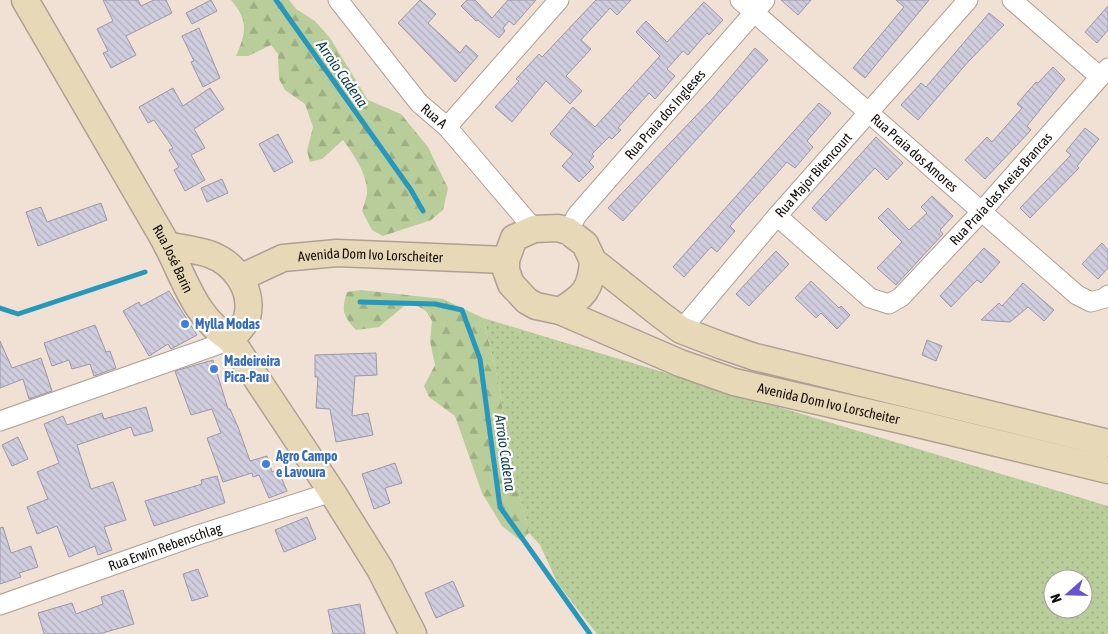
<svg xmlns="http://www.w3.org/2000/svg" width="1108" height="634" font-family="'Asap Condensed',sans-serif">
<defs>
<pattern id="grass-dots" width="8" height="8" patternUnits="userSpaceOnUse" patternTransform="scale(1.25)"><rect width="8" height="8" fill="#b8cd99"/><path d="M2 2h.1M6 6h.1" fill="none" stroke="#9daf82" stroke-width="1.8" stroke-linecap="round"/></pattern>
<pattern id="forest-firs" width="22" height="20" patternUnits="userSpaceOnUse" patternTransform="scale(1.25)"><rect width="22" height="20" fill="#b8cd99"/><path d="M5 1l3.5 6h-7zM16 11l3.5 6h-7z" fill="#9daf82"/></pattern>
<pattern id="building-back-hatch" width="6" height="6" patternUnits="userSpaceOnUse" patternTransform="scale(1.25)"><rect width="6" height="6" fill="#d0cddf"/><path d="M-1 5l2 2M0 0l6 6M5-1l2 2" fill="none" stroke="#b2afbe"/></pattern>
</defs>
<rect width="100%" height="100%" fill="#f1e1d4"/>
<path fill="url(#grass-dots)" fill-rule="evenodd" d="M483,318L1108,506V634H597L558,584L540,545L529,533L510,459L498,380ZM1053,579H1083V609H1053Z"/>
<g fill="url(#forest-firs)">
<path d="M231,0H289L296,9L315,21L330,38L368,100L401,114L428,147L448,188L443,210L431,220L383,236L372,230L362,211C364,205 367,198 367,191C367,173 353,154 343,140L322,159L310,162L307,151L313,127L305,104L285,90L279,79L278,54L271,45L248,56H236C246,33 249,21 231,0Z"/>
<path d="M361,290L443,299L483,318L498,380L510,459L529,533L521,541L502,526L482,493L455,416L429,397L424,386L435,365L430,341L432,321L426,311L416,305L404,306L379,327L356,330C343,316 341,311 347,292Z"/>
</g>
<g fill="none" stroke-linecap="round" stroke-linejoin="round">
<g stroke="#2698bb" stroke-width="5">
<path d="M276,0L411,190L423,211"/>
<path d="M360,302L435,304L462,310L480,359L500,507L590,634"/>
<path d="M0,308L18,314L145,272"/>
</g>
</g>
<g fill="url(#building-back-hatch)" stroke="#9a97a8">
<path d="M103,0H138L141,6L154,0H166L172,13L126,36L136,55L111,68L103,53L108,51L97,29L113,21Z"/>
<path d="M211,0L217,11L192,24L186,13Z"/>
<path d="M420,0L436,14L428,23L460,53L466,45L478,56L455,82L398,23Z"/>
<path d="M467,0H475L492,18L508,0H536L514,25L509,21L503,28L505,31L499,38L478,20L476,21L461,6Z"/>
<path d="M596,0H631L617,15L610,8L581,40L591,49L566,76L582,91L570,104L546,81L512,122L495,107L519,81L516,79L539,54L542,57Z"/>
<path d="M781,0H811L798,15Z"/>
<path d="M896,0H929L865,78L853,68L904,7Z"/>
<path d="M704,2L723,20L709,35L707,33L688,55L683,51L667,69L675,76L655,99L649,93L618,128L621,130L612,139L609,137L592,154L594,156L589,162L594,167L579,182L562,166L573,154L550,134L573,107L595,127L660,56L636,32L646,21L667,42Z"/>
<path d="M1108,6V30L1097,43L1085,32Z"/>
<path d="M989,13L1004,25L968,62L918,120L901,105L921,83L926,87Z"/>
<path d="M199,28L220,78L203,87L191,62L194,61L182,36Z"/>
<path d="M755,48L768,60L623,221L608,208L713,98Z"/>
<path d="M1053,67L1065,79L1027,126L1031,130L985,179L965,160L987,137L992,142L1022,108L1017,104L1036,82L1038,83Z"/>
<path d="M173,88L183,106L210,88L224,109L194,129L205,148L191,155L205,180L185,191L174,170L179,167L169,150L173,148L154,120L148,123L139,107Z"/>
<path d="M819,103L831,113L807,141L813,147L795,168L787,162L730,226L735,231L717,252L711,247L684,277L673,267Z"/>
<path d="M1085,128L1099,139L1077,166L1079,168L1030,218L1020,208L1071,155L1066,151Z"/>
<path d="M278,134L293,162L274,172L259,144Z"/>
<path d="M876,137L903,163L887,180L875,168L826,221L812,208Z"/>
<path d="M222,179L228,193L207,202L201,188Z"/>
<path d="M932,196L953,216L940,230L943,234L896,285L877,268L902,242L878,218L888,208L909,230L927,213L921,207Z"/>
<path d="M101,203L107,220L38,246L26,212L41,207L47,222Z"/>
<path d="M1102,243L1108,250V268L1098,279L1082,264Z"/>
<path d="M984,248L1000,262L981,283L977,280L951,307L940,296Z"/>
<path d="M776,251L789,264L749,306L736,294Z"/>
<path d="M811,281L839,308L841,306L850,315L837,329L821,313L816,318L795,298Z"/>
<path d="M1023,283L1054,310L1044,321L1028,307L1010,322L981,320L999,303L1002,306Z"/>
<path d="M169,291L197,335L171,349L168,344L149,356L123,311L139,302L141,306Z"/>
<path d="M95,325L106,352L110,351L116,368L94,376L90,364L72,369L69,360L52,366L44,343Z"/>
<path d="M927,340L942,346L936,361L922,355Z"/>
<path d="M0,341L12,368L41,358L52,391L29,399L23,379L0,388Z"/>
<path d="M376,353L377,375L355,376L352,416L368,413L373,435L336,442L330,409L316,408L318,377H315V355Z"/>
<path d="M213,360L228,409H230L238,427L250,461L267,456L272,472L278,470L287,491L269,498L259,475L253,477L252,473L223,482L207,438L221,433L212,409L191,415L175,371Z"/>
<path d="M146,407L153,431L134,436L131,427L77,445L91,489L113,482L126,520L104,527L112,550L98,555L95,546L69,557L57,526L37,534L27,507L48,499L37,472L59,463L44,424L63,416L67,425L102,413L104,419Z"/>
<path d="M18,437L28,459L12,466L2,445Z"/>
<path d="M395,463L402,483L385,488L390,503L374,509L362,474Z"/>
<path d="M217,476L225,503L154,526L145,501L202,484L201,480Z"/>
<path d="M307,517L316,539L284,552L275,530Z"/>
<path d="M3,527L11,553L31,546L38,567L19,573L21,577L0,584V528Z"/>
<path d="M198,569L208,596L192,601L183,574Z"/>
<path d="M453,581L464,606L436,618L425,593Z"/>
<path d="M123,590L134,624L99,634H44L38,613L72,603L76,614L103,604L101,597Z"/>
<path d="M360,604L365,634H333L328,610Z"/>
</g>
<g fill="none" stroke-linecap="round" stroke-linejoin="round">
<defs>
<g id="minor">
<path id="s1" d="M338,0L419,103L447,127L534,229"/>
<path id="s2" d="M740,0L1077,295L1091,302L1105,298L1108,295"/>
<path d="M1012,0L1100,77"/>
<path d="M447,127L559,0"/>
<path id="s3" d="M777,216L870,298L889,304L901,297L982,211L1108,68"/>
<path id="s4" d="M568,231L577,215L765,0"/>
<path id="s5" d="M681,330L777,216L968,0"/>
<path d="M0,421L231,340"/>
<path id="s6" d="M0,605L198,535L332,492"/>
</g>
<g id="secondary">
<path id="s7" d="M25,0C70,78 116,156 161,234C184,273 190,313 231,340L332,492L380,569L413,634"/>
<path d="M167,245C181,248 196,250 209,254C235,263 254,290 247,318C245,325 235,334 231,340"/>
<path id="s8" d="M240,278L283,258L337,253L506,260"/>
<path d="M560,311C584,296 591,290 593,261"/>
<path id="s9" d="M1108,443L755,357L720,345L681,330L661,315L593,261L585,244L568,231L558,228L534,229L514,238L506,260V270L511,284L527,301L536,306L560,311L680,363L734,382L910,422L1108,470"/>
</g>
</defs>
<use href="#minor" stroke="#afa093" stroke-width="21"/>
<use href="#secondary" stroke="#afa093" stroke-width="29"/>
<use href="#minor" stroke="#fff" stroke-width="19"/>
<use href="#secondary" stroke="#e7d9b8" stroke-width="26"/>
</g>
<g fill="#3f7fe0" stroke="#fff" stroke-width="2">
<circle cx="185" cy="324" r="5"/>
<circle cx="214" cy="369" r="5"/>
<circle cx="266" cy="464" r="5"/>
</g>
<g text-anchor="middle" stroke-width="4.5" stroke-linejoin="round" paint-order="stroke">
<g font-size="14" fill="#130e0a" stroke="#fff">
<text dy="5" stroke="none"><textPath href="#s4" startOffset="152">Rua Praia dos Ingleses</textPath></text>
<text dy="5" stroke="none"><textPath href="#s1" startOffset="151">Rua A</textPath></text>
<text dy="5" stroke="none"><textPath href="#s2" startOffset="232">Rua Praia dos Amores</textPath></text>
<text dy="5" stroke="none"><textPath href="#s5" startOffset="204">Rua Major Bitencourt</textPath></text>
<text dy="5" stroke="none"><textPath href="#s3" startOffset="305">Rua Praia das Areias Brancas</textPath></text>
<text dy="5" stroke="none"><textPath href="#s8" startOffset="135">Avenida Dom Ivo Lorscheiter</textPath></text>
<text dy="5" stroke="none"><textPath href="#s7" startOffset="298">Rua José Barin</textPath></text>
<text dy="5" stroke="none"><textPath href="#s9" startOffset="1042">Avenida Dom Ivo Lorscheiter</textPath></text>
<text dy="5" stroke="none"><textPath href="#s6" startOffset="175">Rua Erwin Rebenschlag</textPath></text>
</g>
<g font-size="14" font-weight="bold" fill="#366cbe" stroke="#fff" text-anchor="start">
<text x="195" y="329">Mylla Modas</text>
<text x="224" y="366">Madeireira<tspan x="224" dy="16">Pica-Pau</tspan></text>
<text x="276" y="461">Agro Campo<tspan x="276" dy="16">e Lavoura</tspan></text>
</g>
<g font-size="15" font-style="italic" fill="#103f4e" stroke="#fff">
<text transform="translate(342 74) rotate(55)" y="5">Arroio Cadena</text>
<text transform="translate(505 453) rotate(82)" y="5">Arroio Cadena</text>
</g>
</g>
<g transform="translate(1068 594) rotate(250)"><circle r="24" fill="#ffffff" stroke="#a19f9d"/>
<path d="M0-4L9 19L0 12L-9 19Z" fill="#6a54ce"/>
<text y="-8" font-size="14" font-weight="bold" text-anchor="middle" fill="#130e0a">N</text>
</g>
</svg>
